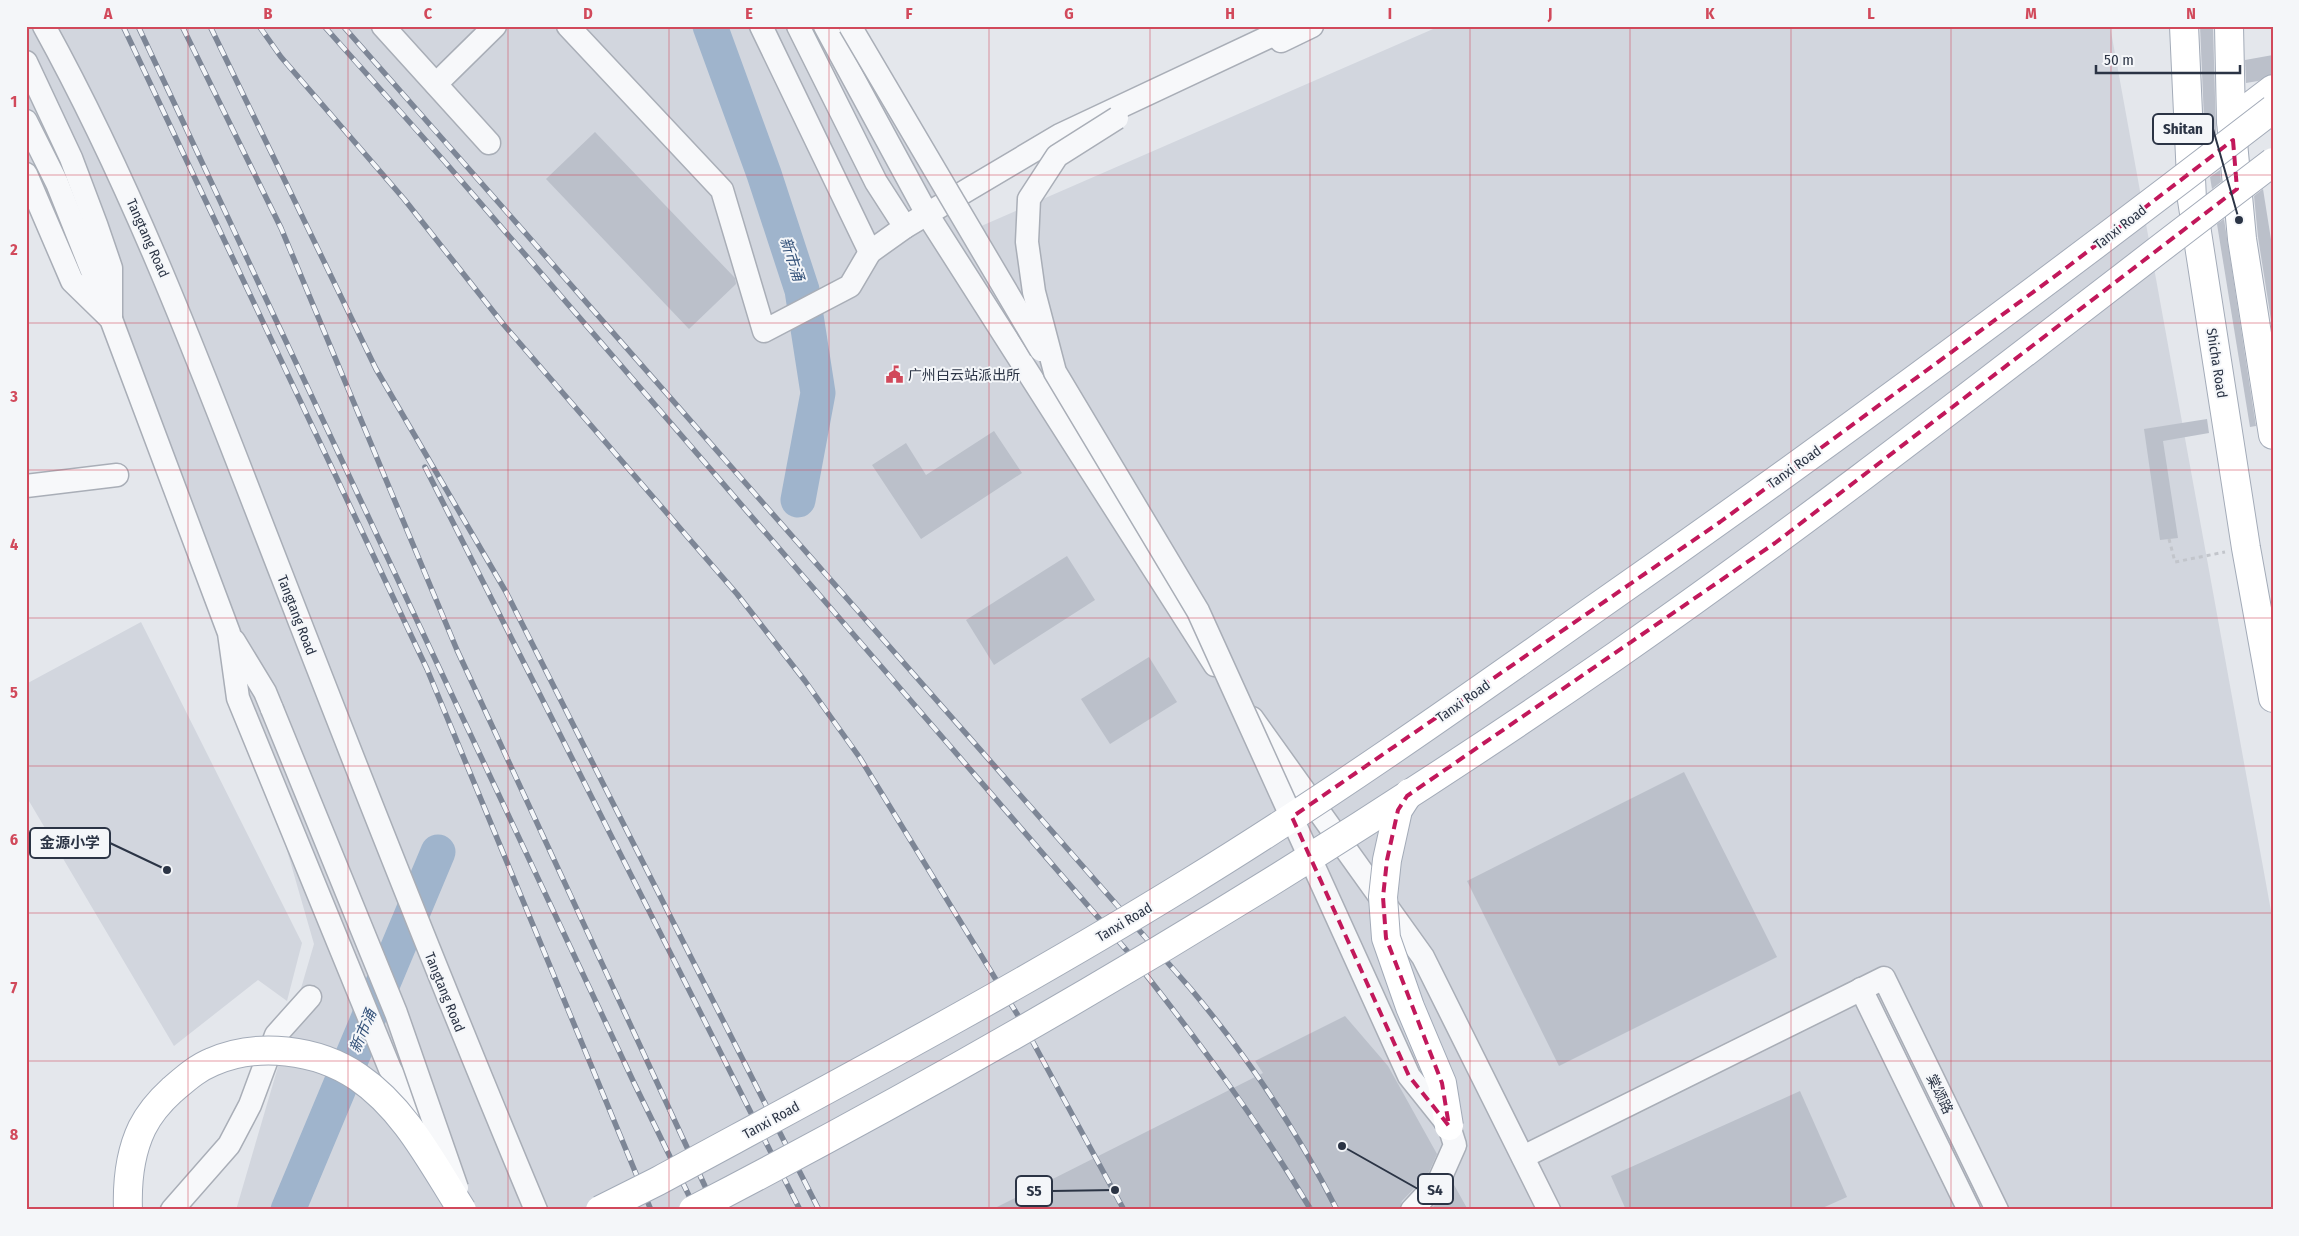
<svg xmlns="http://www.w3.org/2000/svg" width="2299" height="1236" font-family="'Fira Sans Condensed','Noto Sans SC',sans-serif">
<rect width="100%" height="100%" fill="#e4e7ec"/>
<g fill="#d2d6de">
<path d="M26,26H859L979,227L1440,26H2110L2273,922V1210H236L314,944L174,458L26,158Z"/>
<path d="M141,622L302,943L287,1001L258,980L174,1046L26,796V684Z"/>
</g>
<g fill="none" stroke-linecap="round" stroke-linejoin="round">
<g stroke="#9fb4cc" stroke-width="35">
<path d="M710,26L764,174L802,290L818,393L798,500"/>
<path d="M288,1210L438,852"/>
</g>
</g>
<g fill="#bbc0ca">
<path d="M2200,26H2213L2216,133L2205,142Z"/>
<path d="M2273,55V74L2258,81L2246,83L2245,60Z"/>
<path d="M595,132L735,278L736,284L689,329L546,179Z"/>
<path d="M2220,170L2221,182L2212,189L2210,177Z"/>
<path d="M2263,189L2273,252V333L2258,237L2254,196Z"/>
<path d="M2224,219L2256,426L2250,427L2217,224Z"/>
<path d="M2207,419L2209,433L2163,441L2178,538L2160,540L2144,429Z"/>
<path d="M994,431L1022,473L921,539L872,465L906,443L926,475Z"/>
<path d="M1067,556L1095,600L994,665L966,620Z"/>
<path d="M1149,657L1177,702L1110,744L1081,699Z"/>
<path d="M1684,772L1777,957L1559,1066L1467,881Z"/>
<path d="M1345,1016L1388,1066L1437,1154L1428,1174L1402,1201L1399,1210H991L1263,1073L1255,1061Z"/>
<path d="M1800,1091L1847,1197L1818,1210H1626L1611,1176Z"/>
<path d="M1453,1183L1468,1210H1430L1449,1190Z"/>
</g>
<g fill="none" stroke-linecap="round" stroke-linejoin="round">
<defs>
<g id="minor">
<path d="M44,26C141,202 209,389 282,576C364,788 448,1000 536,1210"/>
<path d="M383,26L489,143"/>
<path d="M568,26L722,190L764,331L850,286L870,252L905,227L1060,135L1292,26"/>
<path d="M761,26L870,252"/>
<path d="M798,26L876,182L905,227"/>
<path d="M825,26L927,214L1215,665"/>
<path d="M1281,41L1312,26"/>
<path d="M26,62L71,158L97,227L111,268V319"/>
<path d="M436,84L495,26"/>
<path d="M26,121L57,183L106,306"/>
<path d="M26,174L72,281L111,319L229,633L238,698L390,1069L432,1141"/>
<path d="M26,486L117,475"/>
<path d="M234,641L265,692L272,709"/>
<path d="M1252,718L1423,957L1549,1210"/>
<path d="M1861,989L1969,1210"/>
<path d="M1523,1157L1884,978L1997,1210"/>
<path d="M172,1210L229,1145L250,1105L276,1035L310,997"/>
<path d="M1412,1210L1439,1181L1455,1145L1449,1126"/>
</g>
<g id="major">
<path d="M2184,26L2192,200L2246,548L2273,698"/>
<path d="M2229,26L2231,121L2242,239L2273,435"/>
<path d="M2231,121L2273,89"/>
</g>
</defs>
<use href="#minor" stroke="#a9aeb7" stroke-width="25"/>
<use href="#major" stroke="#a3abb8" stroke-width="30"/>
<path stroke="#c2c5cb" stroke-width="3" stroke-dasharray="4 4" stroke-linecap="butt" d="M2169,539L2175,562L2225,552"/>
<use href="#minor" stroke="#f7f8fa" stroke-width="22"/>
<use href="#major" stroke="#fff" stroke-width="28"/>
<defs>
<g id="rail">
<path d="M123,26L427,669L651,1210"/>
<path d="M138,26L635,1085L696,1210"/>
<path d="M182,26L281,228L457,650L716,1210"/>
<path d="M210,26L376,369L506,592L819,1210"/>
<path d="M259,26L281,57L404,199L504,325L737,594L805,681L860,758L1022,1022L1124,1210"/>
<path d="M324,26L445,162L1128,952C1194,1035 1257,1119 1311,1210"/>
<path d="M343,26L1190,988C1247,1056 1297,1130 1337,1210"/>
<path d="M425,467L800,1210"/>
</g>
</defs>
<use href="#rail" stroke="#7d8696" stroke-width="5.5"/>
<use href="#rail" stroke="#f4f6f9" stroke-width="4" stroke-dasharray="11" stroke-linecap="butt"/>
<defs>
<g id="minor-bridge">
<path d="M850,26L1041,350"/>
<path d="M1117,118L1057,156L1029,199L1027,242L1034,292L1055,372L1198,611L1409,1076L1449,1126"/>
<path d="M272,709L396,1013L457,1188"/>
</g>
<g id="major-bridge">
<path d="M1409,793L1398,810L1387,860L1383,897L1386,938L1410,1007L1442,1083L1449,1126"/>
<path d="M128,1210C127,1183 130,1153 142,1128C149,1114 161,1100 172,1090C185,1079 197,1068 212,1062C257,1042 317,1049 358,1077C405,1109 432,1163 462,1210"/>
<path d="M600,1210L658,1181C835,1085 1013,991 1185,885C1324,800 1457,706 1590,612C1822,450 2049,282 2273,109"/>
<path d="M693,1210C1013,1044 1321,860 1617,655C1841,499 2055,328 2273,162"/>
</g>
</defs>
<use href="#minor-bridge" stroke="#a9aeb7" stroke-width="25" stroke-linecap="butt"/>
<use href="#major-bridge" stroke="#a3abb8" stroke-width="30" stroke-linecap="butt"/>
<use href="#minor-bridge" stroke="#f7f8fa" stroke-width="22"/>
<use href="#major-bridge" stroke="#fff" stroke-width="28"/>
</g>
<path fill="none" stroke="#c2185b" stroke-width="4" stroke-dasharray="10 6" stroke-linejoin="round" d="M2233,140L2237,189L1775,543L1407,796L1398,810L1387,860L1383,897L1386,938L1442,1083L1449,1126L1409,1076L1292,817L1720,522L2070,265Z"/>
<path fill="none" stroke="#d1495b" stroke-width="1" stroke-opacity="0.55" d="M188,26V1210M348,26V1210M508,26V1210M669,26V1210M829,26V1210M989,26V1210M1150,26V1210M1310,26V1210M1470,26V1210M1630,26V1210M1791,26V1210M1951,26V1210M2111,26V1210M26,175H2273M26,323H2273M26,470H2273M26,618H2273M26,766H2273M26,913H2273M26,1061H2273"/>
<defs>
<symbol id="civic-bare" viewBox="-9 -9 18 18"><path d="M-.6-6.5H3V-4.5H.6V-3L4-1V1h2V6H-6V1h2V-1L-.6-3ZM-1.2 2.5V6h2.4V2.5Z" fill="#d1495b" stroke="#f4f6f9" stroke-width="2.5" paint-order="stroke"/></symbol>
</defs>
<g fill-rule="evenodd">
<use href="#civic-bare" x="882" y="362" width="25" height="25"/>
</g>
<g text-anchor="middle" stroke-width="4" stroke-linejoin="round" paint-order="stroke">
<g font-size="14" fill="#2b3445" stroke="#f4f6f9">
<text transform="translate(2120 227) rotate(-38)" y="5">Tanxi Road</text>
<text transform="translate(148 238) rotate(66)" y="5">Tangtang Road</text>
<text transform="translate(2217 363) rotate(81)" y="5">Shicha Road</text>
<text transform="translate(1794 467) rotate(-36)" y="5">Tanxi Road</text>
<text transform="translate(297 615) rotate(69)" y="5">Tangtang Road</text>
<text transform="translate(1463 701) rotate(-35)" y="5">Tanxi Road</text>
<text transform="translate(1124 922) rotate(-31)" y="5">Tanxi Road</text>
<text transform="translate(445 992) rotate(68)" y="5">Tangtang Road</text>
<text transform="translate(1940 1094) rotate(64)" y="5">棠颂路</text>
<text transform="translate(771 1120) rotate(-29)" y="5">Tanxi Road</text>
</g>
<g font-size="14" fill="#2b3445" stroke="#f4f6f9" text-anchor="start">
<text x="908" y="380">广州白云站派出所</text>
</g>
<g font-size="15" font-style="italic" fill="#34527a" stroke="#f4f6f9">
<text transform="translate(792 259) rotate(72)" y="5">新市涌</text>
<text transform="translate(363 1031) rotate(-67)" y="5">新市涌</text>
</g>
</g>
<path fill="none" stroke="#2b3445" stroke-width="2" d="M2239 220L2213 129M167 870L110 843M1342 1146L1418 1189M1115 1190L1052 1191"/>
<g fill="#2b3445" stroke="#f4f6f9" stroke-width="2">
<circle cx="2239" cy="220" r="5"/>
<circle cx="167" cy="870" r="5"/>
<circle cx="1342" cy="1146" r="5"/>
<circle cx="1115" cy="1190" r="5"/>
</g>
<g fill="#f4f6f9" stroke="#2b3445" stroke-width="2">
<rect x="2153" y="114" width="60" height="30" rx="5"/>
<rect x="30" y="828" width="80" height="30" rx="5"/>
<rect x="1418" y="1174" width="35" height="30" rx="5"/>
<rect x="1016" y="1176" width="36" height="30" rx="5"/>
</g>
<g font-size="15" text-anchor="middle" font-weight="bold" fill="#2b3445">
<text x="2183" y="134">Shitan</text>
<text x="70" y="848">金源小学</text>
<text x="1435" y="1195">S4</text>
<text x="1034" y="1196">S5</text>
</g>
<rect width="2299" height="1236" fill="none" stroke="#f4f6f9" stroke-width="55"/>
<path d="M2096 65v8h144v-8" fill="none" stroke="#2b3445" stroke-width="2.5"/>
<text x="2104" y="65" font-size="15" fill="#2b3445" stroke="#f4f6f9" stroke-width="4" paint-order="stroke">50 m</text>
<rect x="28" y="28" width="2244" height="1180" fill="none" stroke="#d1495b" stroke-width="2"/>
<g font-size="16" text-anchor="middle" font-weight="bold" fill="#d1495b">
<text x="108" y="19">A</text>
<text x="268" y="19">B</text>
<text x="428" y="19">C</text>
<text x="588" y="19">D</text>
<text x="749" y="19">E</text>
<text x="909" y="19">F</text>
<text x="1069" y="19">G</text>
<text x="1230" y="19">H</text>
<text x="1390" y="19">I</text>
<text x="1550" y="19">J</text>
<text x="1710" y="19">K</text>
<text x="1871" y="19">L</text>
<text x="2031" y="19">M</text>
<text x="2191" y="19">N</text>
<text x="14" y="107">1</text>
<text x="14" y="255">2</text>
<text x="14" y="402">3</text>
<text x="14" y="550">4</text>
<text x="14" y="698">5</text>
<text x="14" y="845">6</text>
<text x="14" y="993">7</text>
<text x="14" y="1140">8</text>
</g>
</svg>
